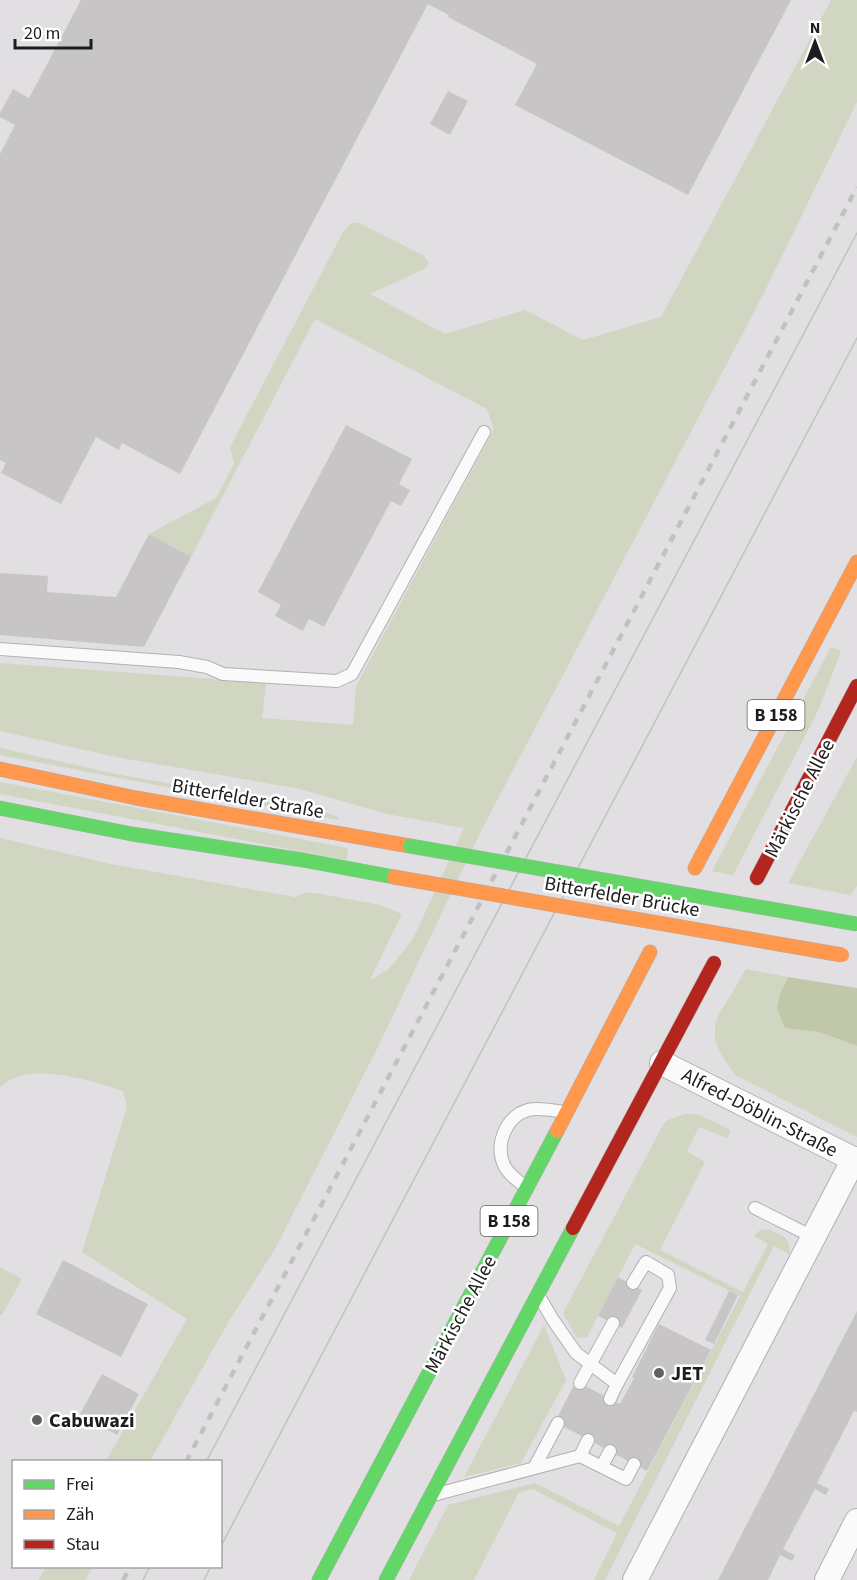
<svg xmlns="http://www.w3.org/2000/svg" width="857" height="1580" font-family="'Source Sans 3',sans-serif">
<rect width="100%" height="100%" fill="#e1dfe2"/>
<g fill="#d0d6c1">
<path d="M831,0H857V102L765,291L481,831L376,1051L275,1249L229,1321L150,1461H106L187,1319L82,1252L127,1107L123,1091C93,1081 41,1065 12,1079C8,1081 4,1085 0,1087V838L111,864L295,897L304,893H316L380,905L402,914L370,980L389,969L413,939L464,828L387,814L300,789L116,757L0,731V663L266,683L262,718L353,725L356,686L494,429L487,409L315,319L191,557L149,534L216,498L234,464L230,447L343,232C348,226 350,222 359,223L424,256L427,260L429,263L426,268L370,294L445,334L525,310L583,340L661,317Z"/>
<path d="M831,647L841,651L826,691L816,715L733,875L712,871Z"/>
<path d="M0,748L116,774L319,810L338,817V820L0,755Z"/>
<path d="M857,757V886L850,895L788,883Z"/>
<path d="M0,782L348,848L347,860L0,794Z"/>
<path d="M746,969L788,977L780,993L785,1028L819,1032L857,1046V1137L735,1075L722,1056L715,1041V1026L718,1016Z"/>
<path d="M685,1114H697L731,1130L727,1138L699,1127L687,1151L705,1162L660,1250L743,1292L768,1244L754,1236C760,1227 767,1228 776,1233C781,1235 786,1237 788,1242C789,1244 790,1251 790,1253L789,1254L774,1246L605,1580H594L617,1533L533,1489L519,1492L474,1580H409L448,1505L535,1483L619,1526L740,1296L635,1244L587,1337L577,1338L563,1313L663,1125L668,1120Z"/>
<path d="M0,1267L22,1279L2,1315H0Z"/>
<path d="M544,1325L566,1380L521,1463L464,1477Z"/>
<path d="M46,1567V1566L92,1567L85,1580H38Z"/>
</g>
<path fill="#c1c8aa" d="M788,977L857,988V1046L819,1032L785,1028L777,1009L780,993Z"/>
<g fill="#c7c5c6">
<path d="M81,0H791L688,195L515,105L537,64L448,17L449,15L428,4L180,474L122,443L119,450L96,437L61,504L1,473L6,463L0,460V154L15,125L0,117V113L13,89L29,98Z"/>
<path d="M448,91L468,101L450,135L430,124Z"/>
<path d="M346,425L412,459L399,484L410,490L401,506L391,501L324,627L309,619L303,631L275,616L281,605L258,592Z"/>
<path d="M149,534L191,557L144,647L0,635V573L48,576L47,592L116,597Z"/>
<path d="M63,1260L148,1304L121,1357L36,1314Z"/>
<path d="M618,1277L642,1290L622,1328L598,1316Z"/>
<path d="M729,1291L738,1295L714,1344L705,1340Z"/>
<path d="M857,1311V1412L854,1411L817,1483L829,1489L826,1495L815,1489L783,1549L795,1555L792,1561L780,1555L768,1580H718Z"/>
<path d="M659,1324L711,1350L647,1471L555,1422L576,1381L620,1404L634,1378L632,1377Z"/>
<path d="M102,1374L139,1394L117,1435L80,1414Z"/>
</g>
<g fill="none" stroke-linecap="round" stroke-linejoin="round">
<defs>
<g id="lane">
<path d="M0,649L179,662L207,667L223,674L337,681L352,674L484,432"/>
<path d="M525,1187C519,1181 509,1175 505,1167C494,1146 505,1117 528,1110C540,1107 554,1111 566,1112"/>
<path d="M755,1208L813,1237"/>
<path d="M540,1298L553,1320L576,1353L617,1384L610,1399"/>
<path d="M580,1383L613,1323"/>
<path d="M617,1384L670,1288L668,1275L646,1262L633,1283"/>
<path d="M580,1456L626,1479L634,1464"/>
<path d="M602,1466L610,1451"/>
<path d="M534,1468L558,1423"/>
<path d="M437,1494L580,1456L588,1440"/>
</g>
<g id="street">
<path d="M662,1063L857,1161"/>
<path d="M635,1580L854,1159"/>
<path d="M827,1580L857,1521"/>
</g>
<g id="fast">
<path d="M0,808L132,834L303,860L394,877"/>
<path d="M319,1580L557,1131"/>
<path d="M386,1580L573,1228"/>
</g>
<g id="slow">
<path d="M0,769L136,798L410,846"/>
<path d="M695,868L857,562"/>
<path d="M557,1131L650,952"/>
</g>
<g id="jam">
<path d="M757,878L857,686"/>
<path d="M573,1228L714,963"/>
</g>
</defs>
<use href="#lane" stroke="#b2b0b2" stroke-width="14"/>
<use href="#street" stroke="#b2b0b2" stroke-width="26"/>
<use href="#fast" stroke="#b2b0b2" stroke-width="15"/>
<use href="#slow" stroke="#b2b0b2" stroke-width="15"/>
<use href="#jam" stroke="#b2b0b2" stroke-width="15"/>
<use href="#lane" stroke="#fafafb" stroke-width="12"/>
<use href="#street" stroke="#fafafb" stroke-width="24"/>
<use href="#fast" stroke="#63d668" stroke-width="14"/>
<use href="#slow" stroke="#ff974d" stroke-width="14"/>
<use href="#jam" stroke="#b3261e" stroke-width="14"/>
<g stroke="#c2c1c2" stroke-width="1.5">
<path d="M206,1462L857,233"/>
<path d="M220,1548L857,338"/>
<path d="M143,1580L150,1566"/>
<path d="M204,1580L211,1566"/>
</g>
<g stroke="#c2c1c2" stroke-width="4.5" stroke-dasharray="8 8" stroke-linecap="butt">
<path d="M186,1462L857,187"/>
<path d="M123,1580L131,1566"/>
</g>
<defs>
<path id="fast-bridge" d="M410,846L857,924"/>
<path id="slow-bridge" d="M394,877L842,955"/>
</defs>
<use href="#fast-bridge" stroke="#b2b0b2" stroke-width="15" stroke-linecap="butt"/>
<use href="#slow-bridge" stroke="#b2b0b2" stroke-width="15" stroke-linecap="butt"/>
<use href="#fast-bridge" stroke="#63d668" stroke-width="14"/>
<use href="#slow-bridge" stroke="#ff974d" stroke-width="14"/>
</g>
<g fill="#626063" stroke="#fff" stroke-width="2">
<circle cx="659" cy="1373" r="6"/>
<circle cx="37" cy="1420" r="6"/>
</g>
<g text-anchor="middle" stroke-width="5" stroke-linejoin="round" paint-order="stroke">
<g fill="#fff" stroke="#616062" stroke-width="1.5">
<rect x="747.5" y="700" width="57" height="30" rx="4.5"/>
<rect x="480.5" y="1206" width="57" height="30" rx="4.5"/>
</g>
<g font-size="18" font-weight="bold" fill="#1d1c1e">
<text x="776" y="721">B 158</text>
<text x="509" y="1227">B 158</text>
</g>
<g font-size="20" fill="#1d1c1e" stroke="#fff">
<text transform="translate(248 798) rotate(10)" y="7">Bitterfelder Straße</text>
<text transform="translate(799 798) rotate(-63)" y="7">Märkische Allee</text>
<text transform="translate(622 896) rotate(10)" y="7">Bitterfelder Brücke</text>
<text transform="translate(760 1112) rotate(27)" y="7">Alfred-Döblin-Straße</text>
<text transform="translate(460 1314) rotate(-62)" y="7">Märkische Allee</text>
</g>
<g font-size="20" font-weight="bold" fill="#1d1c1e" stroke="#fff" text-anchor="start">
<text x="671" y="1380">JET</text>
<text x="49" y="1427">Cabuwazi</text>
</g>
</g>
<rect x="12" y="1460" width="210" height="108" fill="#ffffff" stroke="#a5a4a5" stroke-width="1.5"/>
<rect x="24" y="1480" width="30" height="9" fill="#63d668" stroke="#a5a4a5" stroke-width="1.5"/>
<text x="66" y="1490" font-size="18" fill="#1d1c1e">Frei</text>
<rect x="24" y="1510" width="30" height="9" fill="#ff974d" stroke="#a5a4a5" stroke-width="1.5"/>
<text x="66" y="1520" font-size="18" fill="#1d1c1e">Zäh</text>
<rect x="24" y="1540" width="30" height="9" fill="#b3261e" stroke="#a5a4a5" stroke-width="1.5"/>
<text x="66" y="1550" font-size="18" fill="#1d1c1e">Stau</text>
<g transform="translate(815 42)" stroke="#ffffff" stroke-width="4.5" paint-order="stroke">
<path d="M0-4.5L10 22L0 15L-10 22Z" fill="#1d1c1e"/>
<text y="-9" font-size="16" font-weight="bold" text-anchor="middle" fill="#1d1c1e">N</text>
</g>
<path d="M15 39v9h76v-9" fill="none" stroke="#1d1c1e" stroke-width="3"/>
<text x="24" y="39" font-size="18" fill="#1d1c1e" stroke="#ffffff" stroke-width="4.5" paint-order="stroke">20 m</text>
</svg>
